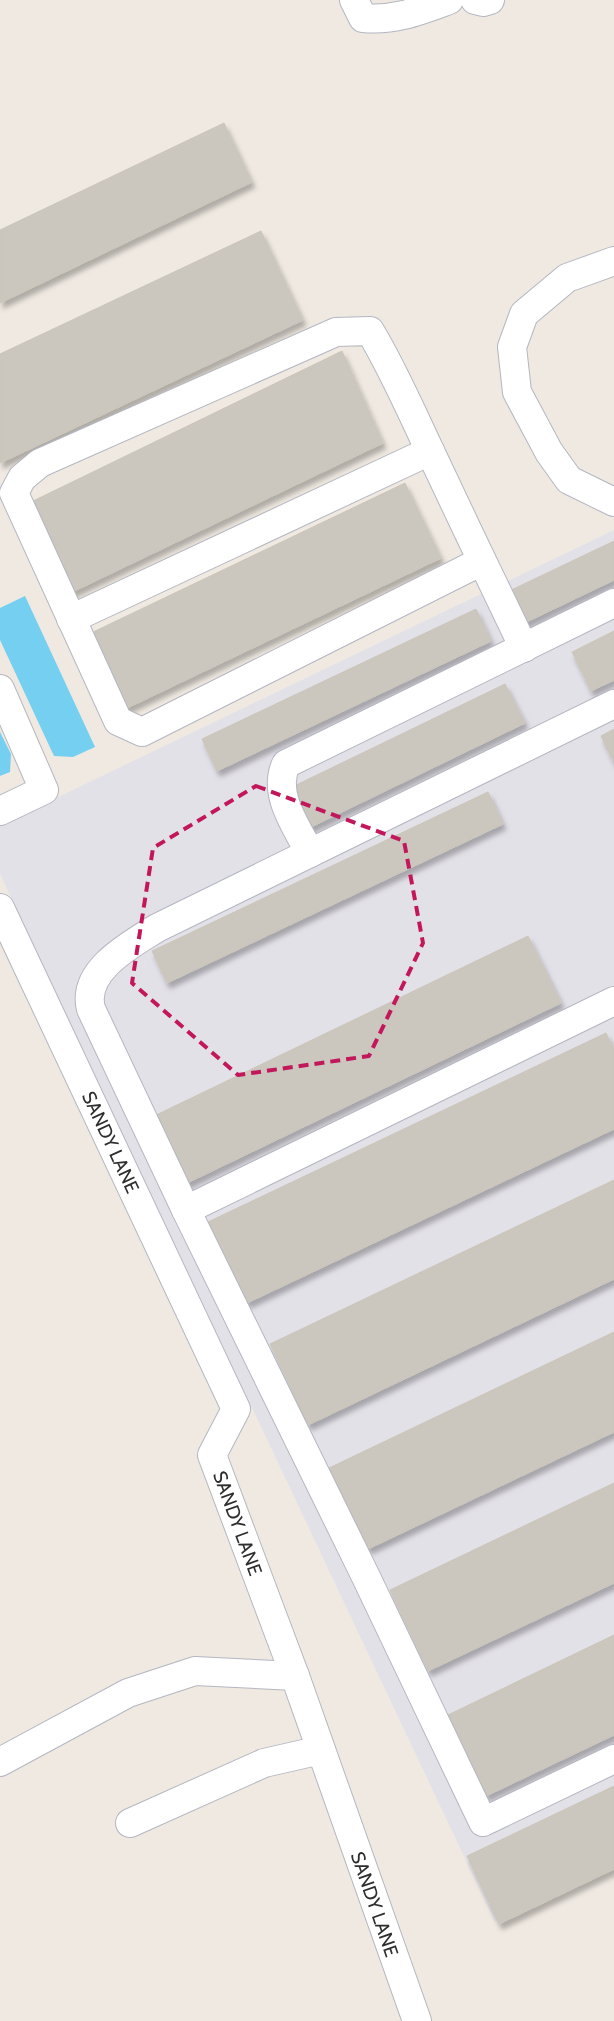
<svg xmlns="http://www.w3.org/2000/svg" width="614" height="2021" font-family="Cabin,sans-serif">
<defs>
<filter id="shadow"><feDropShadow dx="3" dy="5.5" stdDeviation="2.5" flood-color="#0004"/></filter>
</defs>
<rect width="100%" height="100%" fill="#efe9e1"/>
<path fill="#e3e1e8" d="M614,530V1865L495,1922L0,874V825Z"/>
<g fill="#75cff0">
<path d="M25,596L95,747L73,757L54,756L0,640V608Z"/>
<path d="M0,732L11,754L10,772L0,776Z"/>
</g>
<g fill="#cbc7bf" stroke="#cbc5ba" filter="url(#shadow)">
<path d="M224,123L252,182L0,303V230Z"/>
<path d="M261,231L303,320L0,463V354Z"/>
<path d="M342,351L383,443L68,594L29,503Z"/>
<path d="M405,483L441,558L125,709L89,634Z"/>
<path d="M614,541V580L518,626L505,593Z"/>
<path d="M476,609L491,641L217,771L202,739Z"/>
<path d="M614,631V680L591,691L572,652Z"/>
<path d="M505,684L525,723L309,828L290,788Z"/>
<path d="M614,729V763L601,736Z"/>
<path d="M488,792L503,824L167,983L152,951Z"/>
<path d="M528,936L561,1003L185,1184L152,1117Z"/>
<path d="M606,1033L614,1050V1129L247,1303L208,1222Z"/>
<path d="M614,1180V1279L308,1425L270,1344Z"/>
<path d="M614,1332V1432L368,1549L329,1468Z"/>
<path d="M614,1483V1583L428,1671L390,1590Z"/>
<path d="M614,1635V1735L486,1796L448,1715Z"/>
<path d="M614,1786V1869L499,1924L467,1856Z"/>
</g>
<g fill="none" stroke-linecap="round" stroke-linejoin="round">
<defs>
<g id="minor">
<path d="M354,0L363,18C395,21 419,11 449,0"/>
<path d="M475,0L483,2L490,0"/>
<path d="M614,261L567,278L524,314L512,347L517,392L549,452L569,480L614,502"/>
<path d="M482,561L142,732L118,721L14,493L22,478L40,463L336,332L370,331C393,369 411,411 430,451C461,517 492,582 524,648"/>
<path d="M71,619L430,451"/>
<path d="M0,689L44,790L0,811"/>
<path d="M310,853C296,826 272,794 286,764L614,603"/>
<path d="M0,908L236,1409L212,1455L295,1676L417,2021"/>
<path d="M614,1001L186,1210L366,1577L483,1822L614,1759"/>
<path d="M186,1210L91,1009C81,971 130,945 157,928L614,704"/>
<path d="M0,1762L128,1693L195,1671L295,1676"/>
<path d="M130,1823L264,1763L321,1750"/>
</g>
</defs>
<use href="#minor" stroke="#b4b7c1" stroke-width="30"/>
<use href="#minor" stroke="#fff" stroke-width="28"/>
</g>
<path fill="none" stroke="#c2185b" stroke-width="4" stroke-dasharray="10 6" stroke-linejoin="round" d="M256,786L404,841L423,943L369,1056L238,1075L132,983L153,848Z"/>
<g text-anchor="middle" stroke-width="4.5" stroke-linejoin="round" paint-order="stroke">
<g font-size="19" fill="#2e2e2e" stroke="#fff">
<text transform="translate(111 1142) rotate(65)" y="7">SANDY LANE</text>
<text transform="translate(238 1523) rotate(70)" y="7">SANDY LANE</text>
<text transform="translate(375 1904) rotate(71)" y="7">SANDY LANE</text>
</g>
</g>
</svg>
